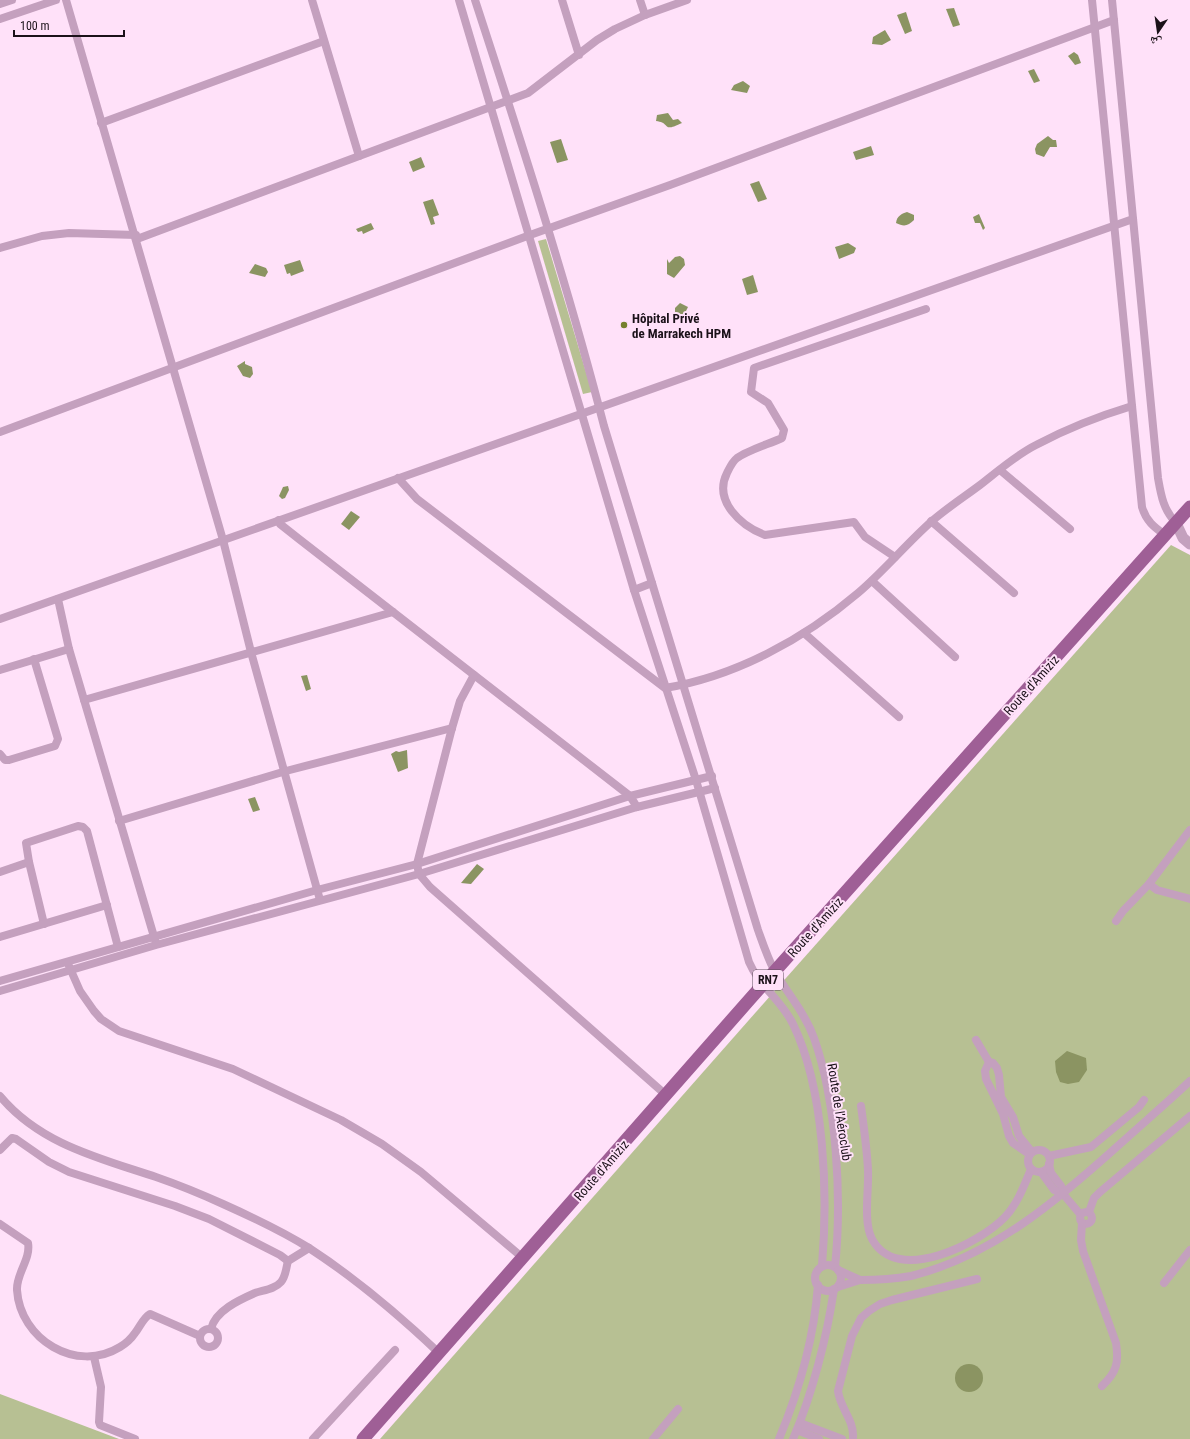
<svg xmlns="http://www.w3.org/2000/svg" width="1190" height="1439" font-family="'Roboto Condensed','Noto Naskh Arabic',sans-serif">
<rect width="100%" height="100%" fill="#ffe1f9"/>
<g fill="#b7c093">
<path d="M546,239L592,392L583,394L538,241Z"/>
<path d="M1171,545L1190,555V1439H380L778,987Z"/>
<path d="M0,1394L119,1439H0Z"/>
</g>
<g fill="#8b9462">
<path d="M954,8L960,25L953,27L946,9Z"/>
<path d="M906,12L912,31L905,34L897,15Z"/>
<path d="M885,30L891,40L882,45L872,44L873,37Z"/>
<path d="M1074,52L1078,55L1081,63L1075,65L1068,56Z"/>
<path d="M1034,69L1040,81L1034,83L1028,71Z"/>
<path d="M743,81L750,86L747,93L731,90L734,85Z"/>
<path d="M668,113L673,120L678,119L682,123C661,133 672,123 656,121L657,115Z"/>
<path d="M1048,136L1053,140H1056L1057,147H1050L1044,157L1036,154L1035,149L1037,144Z"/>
<path d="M561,139L568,160L557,163L550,142Z"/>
<path d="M871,146L874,155L856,160L853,152Z"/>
<path d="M421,157L425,167L413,172L409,162Z"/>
<path d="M759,181L767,199L758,202L750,184Z"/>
<path d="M433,199L439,215L433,217L435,224L431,225L423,202Z"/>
<path d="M907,212L914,215V220C908,226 904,227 896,223C897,216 901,214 907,212Z"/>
<path d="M979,214L985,228L983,230L980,223H975L973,217Z"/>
<path d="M371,223L374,229L363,234L362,231L358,232L356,229Z"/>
<path d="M848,243L856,248L854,253L839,259L835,247Z"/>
<path d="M680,256L684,259L685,265L674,278L667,274V259L669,263L675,257Z"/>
<path d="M300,260L304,271L291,276L290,273L287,274L284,265Z"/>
<path d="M255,264L266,268L268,272L265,277L249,273Z"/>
<path d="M753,275L758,292L747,295L742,279Z"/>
<path d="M680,303L688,307L685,313L678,319L675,316V308Z"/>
<path d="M245,361V364L252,367L253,374L250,378L243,376L237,366Z"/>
<path d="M288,486L289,490L285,498L282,499L279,496L283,487Z"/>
<path d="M351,511L360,517L349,530L341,524Z"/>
<path d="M307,675L311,689L306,691L301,676Z"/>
<path d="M407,750L408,768L398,772L391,754L396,751L399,752Z"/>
<path d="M255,797L260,810L253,812L248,799Z"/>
<path d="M477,864L484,869L471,884L461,883Z"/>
<path d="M1067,1051L1086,1058L1087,1070L1079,1082L1068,1084L1060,1082L1056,1072L1055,1061Z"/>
<circle cx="969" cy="1378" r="14"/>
</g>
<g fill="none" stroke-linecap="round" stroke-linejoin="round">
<g stroke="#c4a0be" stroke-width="8">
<path d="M66,0L223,540L251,652L320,900"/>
<path d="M312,0L359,156"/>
<path d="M459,0L634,590L696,780L749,962C759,986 782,1001 793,1024C825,1090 828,1194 822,1266"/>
<path d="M475,0C521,141 567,283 604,426L758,930C763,944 768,959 775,972C788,994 805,1013 814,1038C837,1103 842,1199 835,1267"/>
<path d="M562,0L579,55"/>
<path d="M640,0L645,15"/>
<path d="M1092,0L1142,507C1146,521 1154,527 1165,535"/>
<path d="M1112,0L1158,478C1161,495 1163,509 1176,523"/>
<path d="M0,4L12,0"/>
<path d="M0,19L56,0"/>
<path d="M101,123L324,41"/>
<path d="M137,239L528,93L597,40L615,29L645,15L687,0"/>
<path d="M0,248L42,236L69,233L136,235"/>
<path d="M0,432L530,235L670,185L1114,20"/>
<path d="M1000,470L1070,529"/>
<path d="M398,478L417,499L665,688C736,676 804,639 858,593C884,571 906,544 932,521C947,508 964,497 980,485C998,471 1016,455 1036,445C1066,429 1099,416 1132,406"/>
<path d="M279,520L280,524L299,539L630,796L637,807"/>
<path d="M931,521L1014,593"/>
<path d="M895,557L865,537L854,522L765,535C741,526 713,501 727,473C730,467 732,462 737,458C748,450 769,444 782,438L784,430L768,403L751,392L754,368L926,309"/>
<path d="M872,581L955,657"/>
<path d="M634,590L652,583"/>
<path d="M58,599L69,649L155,940"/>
<path d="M0,619L1133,219"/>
<path d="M804,633L899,717"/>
<path d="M0,670L69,649"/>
<path d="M474,675L460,701L452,728L417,864L419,874L430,887L666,1095"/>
<path d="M84,700L393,612"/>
<path d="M0,754L5,760H9L55,746L58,739L34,659"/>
<path d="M119,821L286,771L452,728"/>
<path d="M0,872L29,862"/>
<path d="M1149,884L1157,890L1190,899"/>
<path d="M1116,921L1123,911L1149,884L1190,830"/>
<path d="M44,924L29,862L26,843L78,826L83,827L87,831L118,947"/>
<path d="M0,937L107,905"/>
<path d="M69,966L80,991L94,1011L101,1019L119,1031L233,1069L341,1120L382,1144L421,1172L523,1258"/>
<path d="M0,981L317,890L417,864L630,796L712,776"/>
<path d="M0,991L156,945L419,874L637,807L715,788"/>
<path d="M976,1040L989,1062"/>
<path d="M0,1096C40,1144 99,1158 156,1177C179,1185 201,1194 223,1204C252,1217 282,1231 309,1248C355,1278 399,1315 439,1353"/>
<path d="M861,1106C864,1128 867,1149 868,1170C869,1190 863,1222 872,1239C897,1286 980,1243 1005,1217C1018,1203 1024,1186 1031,1169"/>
<circle cx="1039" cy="1161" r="11"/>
<path d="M0,1150L12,1138L16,1139L49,1162L69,1172L175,1206L209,1219L280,1255L288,1261"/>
<path d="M1029,1154L1013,1143L1009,1136L1003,1114L986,1079L985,1071L989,1062L993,1063L997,1068L999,1075L1001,1097L1013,1117L1019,1136L1032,1152"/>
<path d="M1049,1156L1091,1147L1139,1107L1144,1100"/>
<path d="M1049,1164L1051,1173L1061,1186L1064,1195L1080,1214"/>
<path d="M1041,1172L1054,1190L1064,1195"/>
<circle cx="1086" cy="1218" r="6"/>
<path d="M1089,1212L1094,1198L1100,1192L1190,1116"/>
<path d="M1082,1223L1081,1240L1083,1251L1116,1343C1119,1362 1117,1372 1102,1386"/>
<path d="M0,1224L28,1243C31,1259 16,1274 17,1290C20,1339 76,1374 120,1347C125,1344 131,1339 135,1333C140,1327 143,1318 150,1314L200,1336"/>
<circle cx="828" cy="1278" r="13"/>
<path d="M860,1280C877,1280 894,1279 911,1276C993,1256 1059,1199 1120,1144C1143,1123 1167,1103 1190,1081"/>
<path d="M1164,1283L1190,1250"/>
<path d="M838,1287L860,1280L838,1270"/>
<path d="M211,1329C215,1311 239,1300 255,1293C264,1290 275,1289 281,1282C286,1276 286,1268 288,1261L309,1248"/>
<circle cx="209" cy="1338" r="9"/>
<path d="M94,1357L101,1387L99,1422L100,1425L135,1439"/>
<path d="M800,1423L842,1439"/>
<path d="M797,1430L819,1439"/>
<path d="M853,1437C854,1420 840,1408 838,1391L852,1336L861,1318L869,1311L880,1304L892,1300L977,1279"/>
<path d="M313,1439L395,1350"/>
<path d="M653,1439L678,1409"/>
<path d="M779,1439C799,1391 814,1338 818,1285"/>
<path d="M793,1439C812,1395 827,1337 834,1289"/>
</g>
<path stroke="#c4a0be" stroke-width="11" d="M1176,523L1183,538L1190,544"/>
<path stroke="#9f5f96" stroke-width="13" d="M363,1439L750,999L1190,507"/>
</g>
<circle fill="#75802d" stroke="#ffe1f9" stroke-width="1.5" cx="624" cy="325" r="4"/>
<g text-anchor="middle" stroke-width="4" stroke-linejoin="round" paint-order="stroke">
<rect fill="#ffe1f9" stroke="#5f4f5c" stroke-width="1" x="753" y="970" width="30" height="20" rx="3"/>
<g font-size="12" font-weight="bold" fill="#1b1119">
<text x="768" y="984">RN7</text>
</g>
<g font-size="13" font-weight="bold" fill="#1b1119" stroke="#ffe1f9" text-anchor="start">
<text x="632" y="323">Hôpital Privé<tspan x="632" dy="15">de Marrakech HPM</tspan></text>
</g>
<g font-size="13" fill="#1b1119" stroke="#ffe1f9">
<text transform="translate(1031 685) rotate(-48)" y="5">Route d'Amiziz</text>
<text transform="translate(815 927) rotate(-48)" y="5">Route d'Amiziz</text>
<text transform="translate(840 1112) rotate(81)" y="5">Route de l’Aéroclub</text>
<text transform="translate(601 1170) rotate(-49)" y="5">Route d'Amiziz</text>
</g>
</g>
<g transform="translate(1158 32) rotate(193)" stroke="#ffe1f9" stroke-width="3" paint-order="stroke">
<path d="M0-3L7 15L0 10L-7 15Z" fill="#1b1119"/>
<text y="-6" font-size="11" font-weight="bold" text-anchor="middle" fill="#1b1119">ش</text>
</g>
<path d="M14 30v6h110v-6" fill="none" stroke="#1b1119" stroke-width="2"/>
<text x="20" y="30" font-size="12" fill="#1b1119" stroke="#ffe1f9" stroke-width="3" paint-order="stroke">100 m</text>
</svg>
